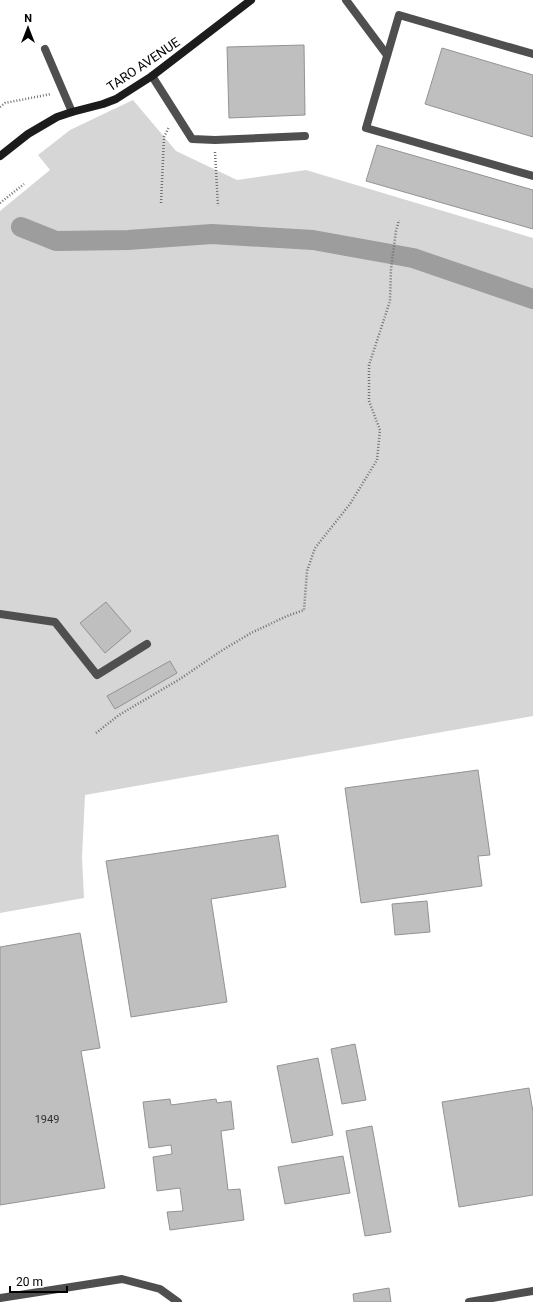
<svg xmlns="http://www.w3.org/2000/svg" width="533" height="1302" font-family="Roboto,sans-serif">
<rect width="100%" height="100%" fill="#fff"/>
<path fill="#d6d6d6" d="M133,100L176,151L237,180L306,170L533,238V716L85,795L82,857L84,898L0,913V211L50,170L38,155L70,130Z"/>
<g fill="none" stroke-linecap="round" stroke-linejoin="round">
<path stroke="#9d9d9d" stroke-width="20" d="M21,227L56,241L128,240L212,234L313,240L413,258L533,299"/>
</g>
<g fill="#bfbfbf" stroke="#939393">
<path d="M304,45L305,115L229,118L227,47Z"/>
<path d="M442,48L533,75V137L425,104Z"/>
<path d="M377,145L533,190V229L366,181Z"/>
<path d="M106,602L131,631L105,653L80,623Z"/>
<path d="M170,661L177,673L115,709L107,696Z"/>
<path d="M478,770L490,855L478,856L482,886L361,903L345,788Z"/>
<path d="M278,835L286,887L211,899L227,1002L131,1017L106,861Z"/>
<path d="M427,901L430,932L395,935L392,904Z"/>
<path d="M80,933L100,1048L81,1051L105,1188L0,1205V947Z"/>
<path d="M355,1044L366,1100L342,1104L331,1049Z"/>
<path d="M318,1058L333,1135L292,1143L277,1066Z"/>
<path d="M529,1088L533,1112V1195L459,1207L442,1102Z"/>
<path d="M170,1099L171,1105L216,1099L217,1103L231,1101L234,1129L221,1131L228,1190L240,1189L244,1220L170,1230L167,1212L183,1211L180,1188L157,1191L153,1157L172,1154L171,1145L149,1148L143,1102Z"/>
<path d="M372,1126L391,1232L365,1236L346,1131Z"/>
<path d="M343,1156L350,1193L285,1204L278,1167Z"/>
<path d="M389,1288L391,1302H354L353,1294Z"/>
</g>
<g fill="none" stroke-linecap="round" stroke-linejoin="round">
<g stroke="#717171" stroke-width="2.5" stroke-dasharray="1 2" stroke-linecap="butt">
<path d="M0,107L5,103L51,94"/>
<path d="M215,152L218,206"/>
<path d="M0,203L24,184"/>
<path d="M161,203L164,137L169,127"/>
<path d="M96,733L119,715L180,679L221,651L251,633L287,616L304,610L307,571L315,548L350,504L377,460L380,430L369,401V365L390,301L391,269L396,231L399,220"/>
</g>
<g stroke="#4f4f4f" stroke-width="8">
<path d="M346,0L387,55"/>
<path d="M45,49L72,112"/>
<path d="M533,54L399,15L366,128L533,176"/>
<path d="M152,76L192,139L215,140L305,136"/>
<path d="M0,614L55,622L97,675L147,644"/>
<path d="M0,1298L122,1279L160,1289L178,1302"/>
<path d="M469,1302L533,1291"/>
</g>
<path stroke="#1c1c1c" stroke-width="8" d="M0,156L28,134L57,117L72,112L103,104L116,99L152,76L251,0"/>
</g>
<g text-anchor="middle" stroke-width="3.5" stroke-linejoin="round" paint-order="stroke">
<g font-size="11" fill="#303030">
<text x="47" y="1123">1949</text>
</g>
<g font-size="13" fill="#000" stroke="#fff">
<text transform="translate(143 64) rotate(-34)" y="5">TARO AVENUE</text>
</g>
</g>
<g transform="translate(28 28)" stroke="#ffffff" stroke-width="3" paint-order="stroke">
<path d="M0-3L7 15L0 10L-7 15Z" fill="#000000"/>
<text y="-6" font-size="11" font-weight="bold" text-anchor="middle" fill="#000000">N</text>
</g>
<path d="M10 1286v6h57v-6" fill="none" stroke="#000000" stroke-width="2"/>
<text x="16" y="1286" font-size="12" fill="#000000" stroke="#ffffff" stroke-width="3" paint-order="stroke">20 m</text>
</svg>
